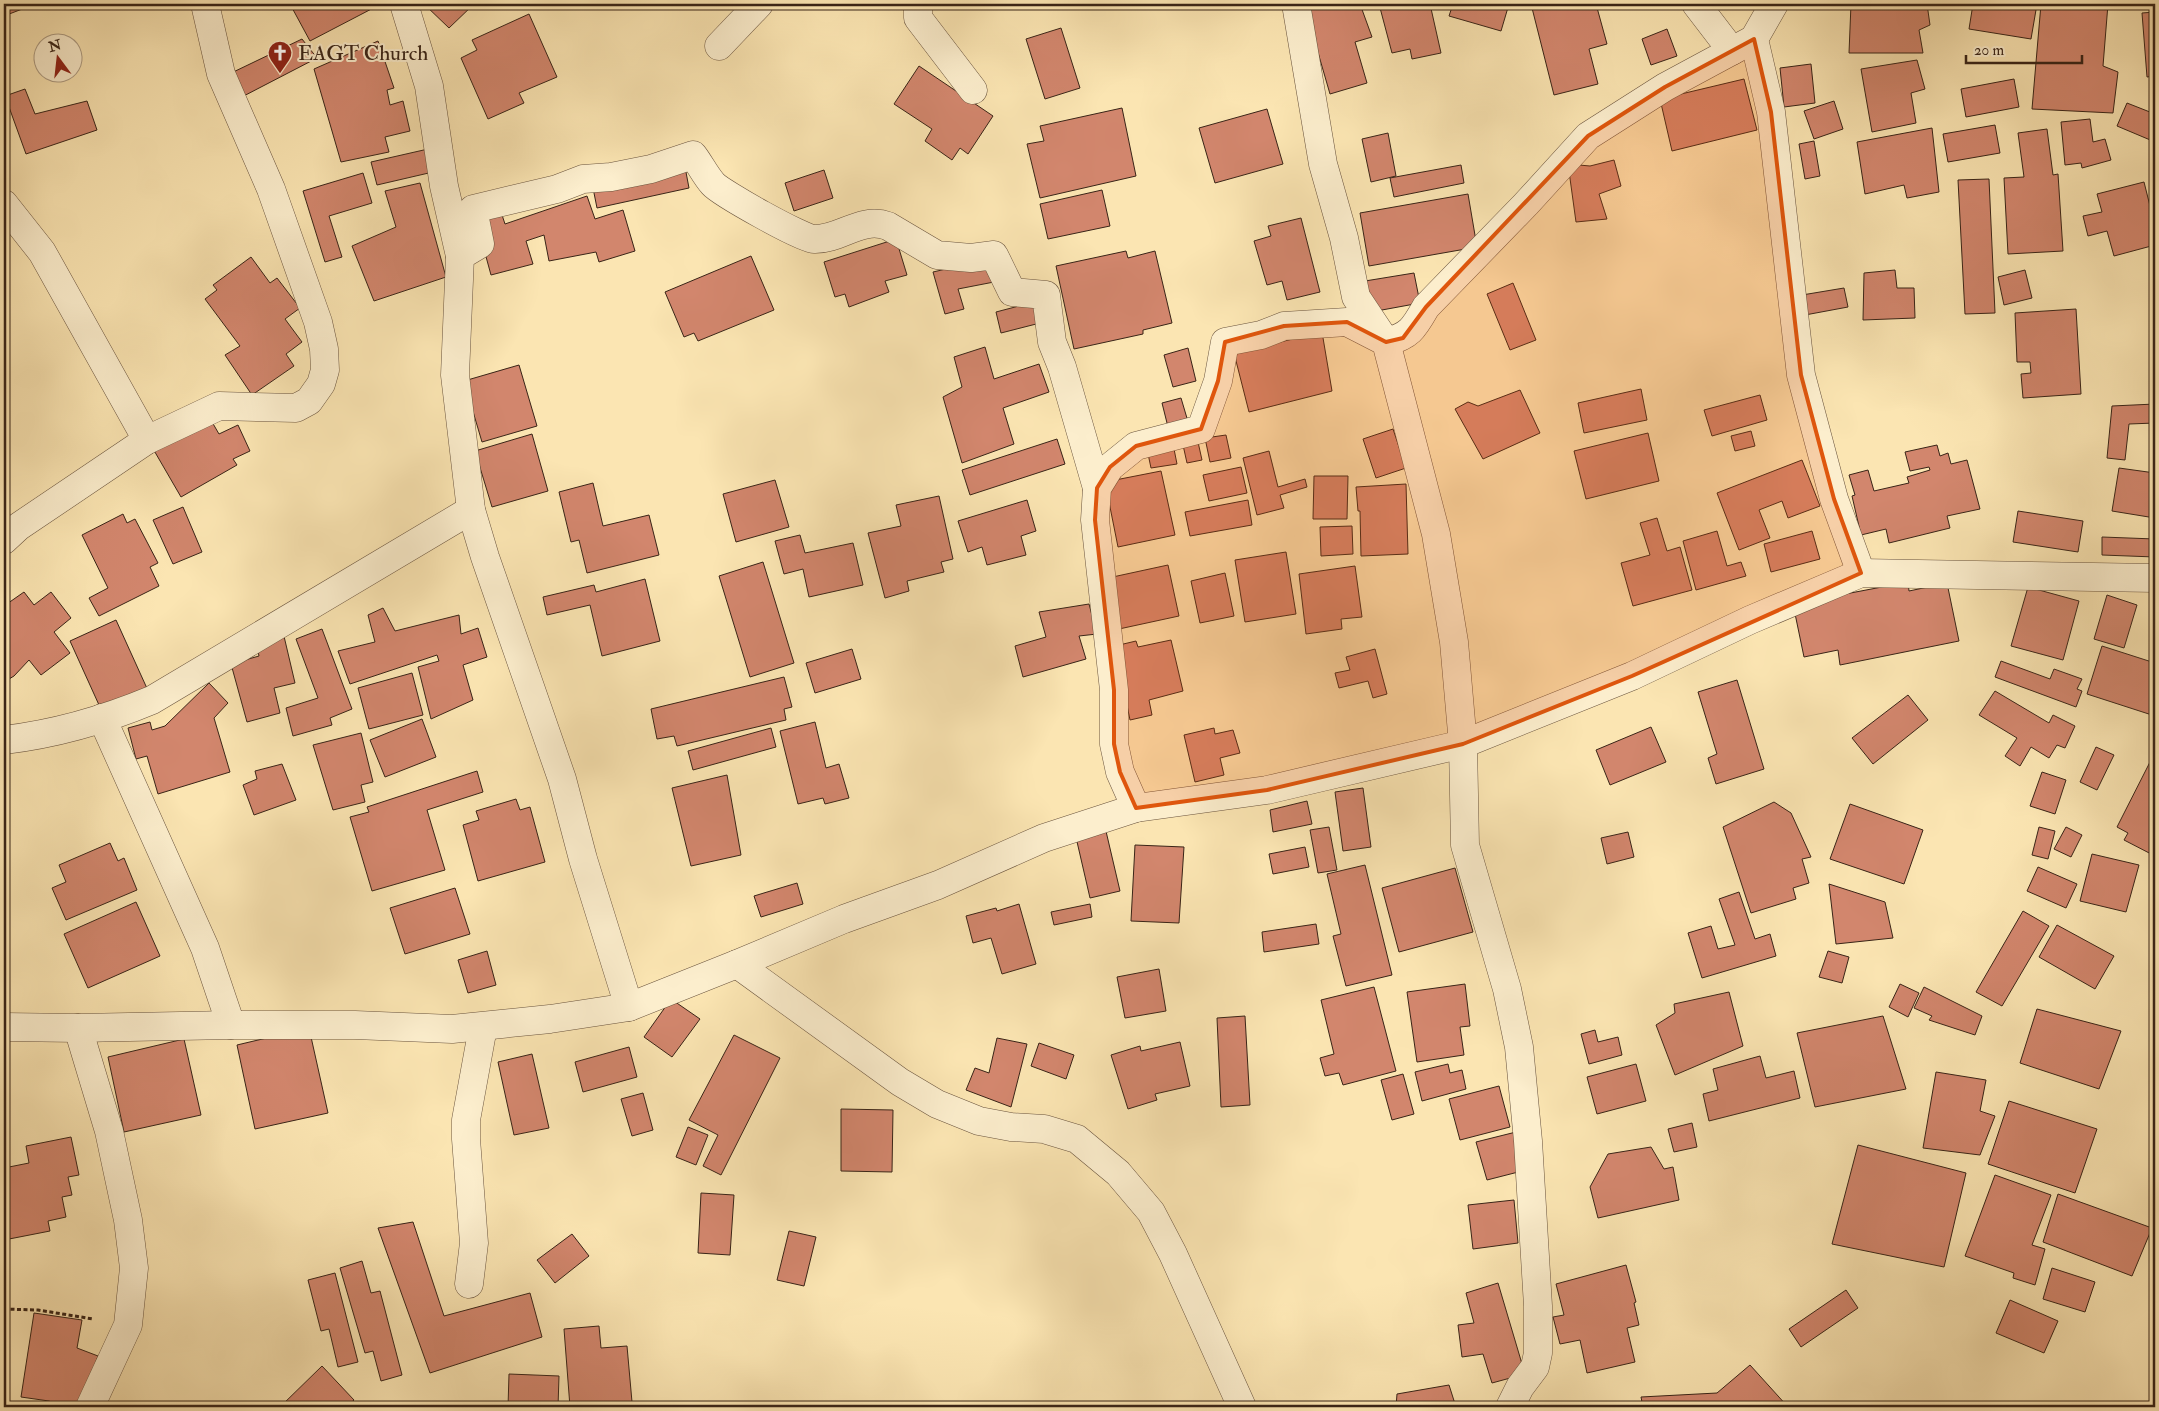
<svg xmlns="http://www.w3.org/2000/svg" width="2159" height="1411" font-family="'IM FELL Double Pica',serif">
<rect width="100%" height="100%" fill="#fbe5b2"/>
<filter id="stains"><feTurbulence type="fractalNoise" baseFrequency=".004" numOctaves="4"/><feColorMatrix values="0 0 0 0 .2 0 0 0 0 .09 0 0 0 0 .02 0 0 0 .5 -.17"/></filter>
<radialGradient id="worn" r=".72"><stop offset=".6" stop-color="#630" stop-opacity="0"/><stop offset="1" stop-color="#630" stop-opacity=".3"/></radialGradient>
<g fill="#d2866d" stroke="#392417">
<path d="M4,4H29L30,6L4,16Z"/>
<path d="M290,4H381L310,41Z"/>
<path d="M424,4H474L449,28Z"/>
<path d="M1329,4H1344L1345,6L1360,4L1372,37L1355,42L1367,83L1330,94L1306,11Z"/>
<path d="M1379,4H1430L1441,53L1412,59L1410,49L1392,53Z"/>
<path d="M1453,4H1509L1501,31L1449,16Z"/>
<path d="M1531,4H1596L1607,44L1589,49L1598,84L1554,95Z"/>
<path d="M1851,4H1927L1930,25L1919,30L1923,53H1849Z"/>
<path d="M1973,4H2037L2031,39L1969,29Z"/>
<path d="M2041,4H2108L2103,66L2118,72L2113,113L2032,109Z"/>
<path d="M2155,12V76L2147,77L2142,13Z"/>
<path d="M529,14L557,77L519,93L524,103L488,119L461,58L477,50L472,40Z"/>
<path d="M1061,28L1080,88L1045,99L1026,39Z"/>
<path d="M1667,29L1677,56L1651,65L1642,39Z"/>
<path d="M302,39L317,58L236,100L225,76Z"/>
<path d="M378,41L394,88L387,90L390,105L403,101L410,131L385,137L389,152L341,162L314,69Z"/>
<path d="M1917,60L1925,89L1911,93L1916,123L1872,132L1861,69Z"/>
<path d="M1811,64L1815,103L1784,107L1780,68Z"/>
<path d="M919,66L993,116L968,154L960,148L952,160L925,141L932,129L894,104Z"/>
<path d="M1744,79L1757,130L1672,151L1660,99Z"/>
<path d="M2014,79L2019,107L1966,117L1961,89Z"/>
<path d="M25,89L35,114L87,101L97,130L26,154L5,96Z"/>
<path d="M1834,101L1843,129L1814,139L1804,111Z"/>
<path d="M2127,103L2155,114V142L2117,126Z"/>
<path d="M1122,108L1136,176L1040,198L1027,144L1044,141L1040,126Z"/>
<path d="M1267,109L1283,164L1215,183L1199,128Z"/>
<path d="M2090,119L2093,142L2105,139L2111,160L2082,168L2081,163L2065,165L2061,122Z"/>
<path d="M1995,125L2000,153L1948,162L1943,134Z"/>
<path d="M1932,128L1939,192L1907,198L1904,185L1865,194L1857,142Z"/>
<path d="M2047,129L2053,175L2058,174L2063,251L2008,254L2004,178L2024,177L2018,133Z"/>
<path d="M1388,133L1396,176L1371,182L1362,139Z"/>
<path d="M1814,141L1820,176L1805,179L1799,144Z"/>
<path d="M428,149L433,172L377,185L371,162Z"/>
<path d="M1614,160L1621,186L1599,194L1607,219L1576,222L1568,164L1590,166Z"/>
<path d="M1461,165L1464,183L1394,197L1390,178Z"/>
<path d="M685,167L689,188L597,208L593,188Z"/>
<path d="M824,170L833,198L794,211L785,183Z"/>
<path d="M363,173L372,203L329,216L342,257L325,262L303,191Z"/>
<path d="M1989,179L1995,313L1965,314L1958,180Z"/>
<path d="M2144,182L2155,226V245L2114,256L2107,231L2088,236L2083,216L2102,212L2097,194Z"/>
<path d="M420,183L446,277L374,301L352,246L396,227L385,191Z"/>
<path d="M1102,190L1110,226L1048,239L1040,204Z"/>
<path d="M1468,194L1477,247L1369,266L1360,213Z"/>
<path d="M587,196L595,219L623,210L635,251L599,262L596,252L549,261L544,235L526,241L533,264L491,275L479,231L484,213L500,209L505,224Z"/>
<path d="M1301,218L1320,292L1287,300L1282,281L1267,285L1254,241L1271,236L1268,226Z"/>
<path d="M896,239L907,275L885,281L889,292L849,307L845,294L835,297L824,262Z"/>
<path d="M1126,251L1128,258L1155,251L1172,323L1143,330V334L1074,349L1056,266Z"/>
<path d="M751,256L774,310L698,341L694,333L684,337L665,292Z"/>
<path d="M251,257L270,283L277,278L300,308L285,319L302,342L286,354L294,366L252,395L225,355L240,346L205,299L217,290L213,285Z"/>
<path d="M989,259L994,282L958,289L964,309L945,314L933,272Z"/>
<path d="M1895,270L1897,288H1914L1915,318L1863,320L1864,273Z"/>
<path d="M2025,270L2032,298L2004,305L1998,277Z"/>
<path d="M1414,273L1420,303L1371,312L1365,281Z"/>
<path d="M1513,283L1536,340L1510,350L1487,294Z"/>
<path d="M1844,288L1848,307L1805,315L1802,295Z"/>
<path d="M1038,301L1044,322L1001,333L996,312Z"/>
<path d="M2076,309L2081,394L2023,398L2021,374L2031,373L2030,362H2017L2015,313Z"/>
<path d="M1322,332L1332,391L1249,412L1234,353Z"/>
<path d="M985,347L994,379L1039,364L1049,392L1003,408L1014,444L962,463L943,397L962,387L954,357Z"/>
<path d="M1188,348L1196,381L1173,387L1164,355Z"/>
<path d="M519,365L537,426L482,442L464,381Z"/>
<path d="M1641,389L1647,420L1584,433L1578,403Z"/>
<path d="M1520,390L1540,433L1483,459L1455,409L1468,402L1478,406Z"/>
<path d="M1760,395L1767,420L1712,436L1704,410Z"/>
<path d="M1181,398L1189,425L1169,431L1162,403Z"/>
<path d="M2155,404V423L2129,424L2125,460L2107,458L2112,406Z"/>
<path d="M208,415L219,434L238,425L250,451L233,459L237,465L181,497L152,447Z"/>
<path d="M1393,429L1406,468L1376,478L1363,439Z"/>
<path d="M1751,431L1755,446L1735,451L1731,436Z"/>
<path d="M1648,433L1659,481L1586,499L1574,451Z"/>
<path d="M532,434L548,491L492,507L475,451Z"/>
<path d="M1226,435L1231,458L1210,462L1205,438Z"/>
<path d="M1057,439L1065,464L970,495L962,470Z"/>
<path d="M1198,442L1202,460L1187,463L1183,445Z"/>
<path d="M1173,444L1177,464L1151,468L1147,449Z"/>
<path d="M1937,445L1940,456L1948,453L1951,464L1967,460L1980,509L1947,516L1950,528L1889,543L1886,529L1861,535L1852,496L1855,495L1849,475L1868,470L1874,491L1909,483L1907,477L1930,470L1929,467L1910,471L1905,452Z"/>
<path d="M1269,451L1278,487L1305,479L1307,487L1280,495L1284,508L1257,515L1243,458Z"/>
<path d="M1802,460L1820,506L1788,518L1782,501L1759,510L1770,538L1739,550L1717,493Z"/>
<path d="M1241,467L1247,493L1209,501L1203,475Z"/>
<path d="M2119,468L2155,473V518L2112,511Z"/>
<path d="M1161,471L1175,535L1118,547L1105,482Z"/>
<path d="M1314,476H1348L1347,519H1313Z"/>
<path d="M775,480L789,527L736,542L723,494Z"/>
<path d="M593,483L603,526L649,515L659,555L587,573L579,540L571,542L559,492Z"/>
<path d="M1406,484L1408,554L1361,556L1360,511H1358L1356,487Z"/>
<path d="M939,496L953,559L941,562L944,572L907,581L909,591L885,598L868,533L901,526L896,505Z"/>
<path d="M1027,500L1036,531L1021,536L1026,555L987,565L982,547L968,552L958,521Z"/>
<path d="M1248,500L1252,525L1190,536L1185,512Z"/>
<path d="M183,507L202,552L173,564L153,520Z"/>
<path d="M2018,511L2083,521L2078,552L2013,542Z"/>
<path d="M123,514L127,523L135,519L158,563L150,567L159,586L99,616L89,598L108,588L82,535Z"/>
<path d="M1657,518L1667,551L1680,547L1692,590L1633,606L1621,563L1650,555L1640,523Z"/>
<path d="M1352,526L1353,554L1321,556L1320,527Z"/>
<path d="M1717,531L1727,566L1741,562L1746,576L1696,590L1683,541Z"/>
<path d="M1812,531L1820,559L1771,572L1764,544Z"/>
<path d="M800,535L805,553L853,543L863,585L809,597L803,569L784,574L775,541Z"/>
<path d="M2102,537L2155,539V557L2102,555Z"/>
<path d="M1286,552L1296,614L1245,622L1235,560Z"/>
<path d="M763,562L794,663L750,677L719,576Z"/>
<path d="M1168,565L1179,616L1119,629L1108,578Z"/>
<path d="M1355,566L1362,617L1341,619L1342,629L1306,634L1299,574Z"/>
<path d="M1225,573L1234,616L1200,623L1191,581Z"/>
<path d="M645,579L660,641L602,656L590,605L547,615L543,597L594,585L596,592Z"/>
<path d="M1908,582L1909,591L1947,583L1959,641L1840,665L1838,650L1804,657L1793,604Z"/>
<path d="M2028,587L2079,601L2063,660L2011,646Z"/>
<path d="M24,592L34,605L51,592L71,618L54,632L70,653L41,675L29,660L14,676L4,682V606Z"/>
<path d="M2107,595L2137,605L2124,648L2094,639Z"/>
<path d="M1089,604L1097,634L1079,636L1086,659L1023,677L1015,646L1046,637L1039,612Z"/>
<path d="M383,608L395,631L459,615L461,634L478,628L487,657L463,665L473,700L431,719L418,667L439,661L437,655L350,684L338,651L375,642L368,615Z"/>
<path d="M116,620L150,695L104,716L70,641Z"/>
<path d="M322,629L352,709L330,718L332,725L293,736L286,708L318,698L296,639Z"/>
<path d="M283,632L295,683L274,688L280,713L247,722L231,664L259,656L255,639Z"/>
<path d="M1171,640L1183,691L1149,700L1152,715L1130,720L1115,646L1136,641L1138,647Z"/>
<path d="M2102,646L2155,663V716L2087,694Z"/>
<path d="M852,649L861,679L815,693L806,663Z"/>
<path d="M1375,649L1387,694L1373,698L1368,681L1339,688L1335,673L1350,670L1346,657Z"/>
<path d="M2001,661L2050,679L2054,669L2082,679L2077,689L2082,691L2076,707L1995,677Z"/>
<path d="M412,673L423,715L369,729L358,688Z"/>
<path d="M784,677L792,707L784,709L786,720L677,746L674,736L657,739L651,709Z"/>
<path d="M1737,680L1764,769L1716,784L1708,758L1717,754L1698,692Z"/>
<path d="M209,683L228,703L214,718L230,772L158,794L147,756L136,759L128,728L150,722L152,730L165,726Z"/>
<path d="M1995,691L2049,723L2053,715L2075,726L2065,748L2057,745L2049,758L2031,747L2020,766L2005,756L2017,738L1979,715Z"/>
<path d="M1908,695L1928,720L1873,764L1852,738Z"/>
<path d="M422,719L436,757L385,777L370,740Z"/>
<path d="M815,722L826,768L839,764L849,798L825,804L823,798L798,804L780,731Z"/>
<path d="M1651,727L1666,762L1610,785L1596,750Z"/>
<path d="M771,728L776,747L693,770L688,751Z"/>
<path d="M1214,728L1215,734L1233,730L1240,753L1220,758L1224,775L1195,782L1184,735Z"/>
<path d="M361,733L373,782L361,785L365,802L333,810L313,745Z"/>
<path d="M2096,747L2114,755L2097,790L2080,782Z"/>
<path d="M2150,762L2155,765V856L2124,840L2128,833L2117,827Z"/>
<path d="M282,764L296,800L254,815L243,785L257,779L255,771Z"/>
<path d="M477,771L483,792L427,810L445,870L372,891L350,817L369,812L367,807Z"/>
<path d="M2042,772L2066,780L2055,814L2030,806Z"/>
<path d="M727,775L741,855L691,866L672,788Z"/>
<path d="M1363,788L1371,847L1343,851L1335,792Z"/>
<path d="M516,799L520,810L530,807L545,862L478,881L463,825L479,820L476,811Z"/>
<path d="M1307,801L1312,824L1273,832L1270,810Z"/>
<path d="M1774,802L1791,813L1811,857L1802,859L1809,883L1793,888L1796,899L1751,913L1723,827Z"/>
<path d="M1850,804L1923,830L1904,884L1830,859Z"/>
<path d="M1105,827L1120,891L1090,898L1075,833Z"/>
<path d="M1329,827L1337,870L1318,873L1310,830Z"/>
<path d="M2039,827L2055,831L2048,859L2032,855Z"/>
<path d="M2066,827L2082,835L2071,857L2054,849Z"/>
<path d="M1628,832L1634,857L1607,864L1601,838Z"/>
<path d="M110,843L118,861L124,858L137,890L66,920L52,888L66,882L59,865Z"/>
<path d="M1135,845L1184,847L1179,923L1131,921Z"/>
<path d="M1305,847L1309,867L1273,874L1269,854Z"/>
<path d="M2092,854L2139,865L2126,912L2080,901Z"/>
<path d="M1365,865L1392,975L1346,986L1333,936L1341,934L1327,874Z"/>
<path d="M2038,867L2077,884L2066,908L2027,891Z"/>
<path d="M1455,868L1473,932L1399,952L1382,888Z"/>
<path d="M797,883L803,904L761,917L754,896Z"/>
<path d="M1829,884L1885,902L1893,938L1836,944Z"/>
<path d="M455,888L470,934L405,954L390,908Z"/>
<path d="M1739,892L1755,939L1770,934L1776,956L1702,978L1688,933L1711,926L1718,949L1735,945L1719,899Z"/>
<path d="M136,902L160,956L88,988L64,934Z"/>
<path d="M1019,904L1036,964L1002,974L991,938L973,943L966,916L996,908L997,911Z"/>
<path d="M1090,904L1092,917L1054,925L1051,912Z"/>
<path d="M2023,911L2049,926L2002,1006L1976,992Z"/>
<path d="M1316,924L1319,944L1264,952L1262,932Z"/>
<path d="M2057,925L2114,956L2095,989L2039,957Z"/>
<path d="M487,951L496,985L468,993L458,960Z"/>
<path d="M1828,951L1849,957L1842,983L1819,977Z"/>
<path d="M1159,969L1166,1011L1125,1018L1117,977Z"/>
<path d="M1465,984L1470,1026L1460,1027L1464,1055L1417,1062L1407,992Z"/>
<path d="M1900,984L1919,993L1908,1017L1889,1007Z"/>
<path d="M1374,987L1396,1071L1343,1085L1339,1073L1325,1076L1320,1058L1334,1054L1321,1000Z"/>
<path d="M1924,987L1982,1016L1975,1035L1929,1020L1932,1016L1914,1008Z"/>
<path d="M1729,992L1743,1046L1675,1075L1656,1025L1675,1013L1674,1004Z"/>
<path d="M671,999L700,1019L672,1057L644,1037Z"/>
<path d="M2037,1009L2121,1031L2099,1089L2020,1063Z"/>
<path d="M1245,1016L1250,1105L1221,1107L1217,1018Z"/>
<path d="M1883,1016L1906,1089L1815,1107L1797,1033Z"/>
<path d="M309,1028L328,1113L255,1129L237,1045Z"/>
<path d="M1595,1030L1598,1042L1618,1037L1622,1055L1589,1064L1581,1034Z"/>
<path d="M734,1035L780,1058L721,1175L703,1166L718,1135L689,1120Z"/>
<path d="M997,1038L1027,1044L1011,1107L966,1090L975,1068L989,1073Z"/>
<path d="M184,1039L201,1115L124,1132L108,1057Z"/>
<path d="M1180,1042L1190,1086L1155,1094L1157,1100L1128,1109L1111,1055L1140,1046L1141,1051Z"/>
<path d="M1039,1043L1074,1055L1066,1079L1031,1066Z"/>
<path d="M629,1047L637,1077L583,1092L575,1062Z"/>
<path d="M532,1054L549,1128L514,1135L498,1062Z"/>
<path d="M1760,1056L1766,1078L1794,1071L1800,1098L1709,1121L1703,1094L1718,1090L1713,1069Z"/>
<path d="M1448,1064L1450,1073L1462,1070L1466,1089L1422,1101L1415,1072Z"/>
<path d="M1636,1064L1646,1101L1597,1114L1587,1077Z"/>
<path d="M1936,1072L1986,1080L1980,1111L1995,1116L1980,1155L1923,1148Z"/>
<path d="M1403,1074L1414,1114L1392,1120L1381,1080Z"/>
<path d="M1499,1086L1510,1127L1460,1140L1449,1099Z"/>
<path d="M643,1093L653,1130L632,1136L621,1099Z"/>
<path d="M2009,1101L2097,1129L2075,1193L1988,1164Z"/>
<path d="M841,1109L893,1110L892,1172L841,1171Z"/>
<path d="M1692,1123L1697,1147L1674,1152L1668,1129Z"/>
<path d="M688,1127L708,1135L696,1165L676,1157Z"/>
<path d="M1516,1132L1526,1170L1487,1180L1476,1142Z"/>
<path d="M71,1137L79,1175L68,1177L72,1195L62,1197L66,1217L48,1221L50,1231L4,1240V1168L29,1163L26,1146Z"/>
<path d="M1858,1145L1966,1173L1944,1267L1832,1244Z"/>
<path d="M1651,1147L1664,1169L1673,1167L1679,1200L1598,1218L1590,1187L1608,1154Z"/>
<path d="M1995,1175L2051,1195L2032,1245L2045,1249L2035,1285L2013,1278L2014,1273L1965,1256Z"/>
<path d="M701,1193L734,1195L730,1255L698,1253Z"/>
<path d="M2058,1194L2152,1228L2132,1276L2043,1242Z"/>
<path d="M1514,1200L1518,1243L1473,1249L1468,1205Z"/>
<path d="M413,1222L444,1316L530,1293L542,1337L430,1373L378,1228Z"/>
<path d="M789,1231L816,1237L804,1286L777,1280Z"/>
<path d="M572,1234L589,1256L555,1283L537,1260Z"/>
<path d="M362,1261L371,1293L380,1291L402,1375L381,1381L373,1351L365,1353L340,1268Z"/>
<path d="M1626,1265L1636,1302L1634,1303L1639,1325L1627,1328L1635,1362L1587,1373L1580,1340L1560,1344L1553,1317L1564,1315L1556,1284Z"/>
<path d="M2052,1268L2095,1282L2085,1312L2043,1299Z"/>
<path d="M335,1273L358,1362L338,1367L329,1329L321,1331L308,1280Z"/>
<path d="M1498,1283L1525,1374L1492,1383L1483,1354L1462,1357L1458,1325L1474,1323L1466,1293Z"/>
<path d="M1846,1290L1858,1308L1801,1347L1789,1329Z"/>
<path d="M2010,1300L2058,1321L2044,1353L1996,1333Z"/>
<path d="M34,1313L82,1320L77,1348L98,1356L79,1407H67L49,1401L21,1397Z"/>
<path d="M599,1326L601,1348L627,1346L632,1402L570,1407L564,1329Z"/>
<path d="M1750,1365L1788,1407H1643L1641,1397L1717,1393Z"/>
<path d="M322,1366L354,1400L346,1407H280Z"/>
<path d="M509,1374L559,1376L558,1407H508Z"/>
<path d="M1449,1385L1456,1407H1396L1397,1394Z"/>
</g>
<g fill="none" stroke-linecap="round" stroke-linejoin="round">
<defs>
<g id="street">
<path d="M404,4L429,86L444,186L460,256"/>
<path d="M918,4V18L973,90"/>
<path d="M1296,4L1323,164L1344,238L1356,297L1386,342C1410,336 1414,328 1426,307L1526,204L1588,136L1665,87L1754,39"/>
<path d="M1696,4L1732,51"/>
<path d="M1774,4L1754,39L1771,112L1801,375L1834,499L1861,573"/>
<path d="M719,46L759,4"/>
<path d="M4,204L42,252L147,440"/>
<path d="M4,540L18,527L147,440L219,406L296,408L309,401L321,384L325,370L324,349L318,322L271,189L221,74L205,4"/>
<path d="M102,718L205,948L231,1025"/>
<path d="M4,740C55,734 104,720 152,700L471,510"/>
<path d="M1136,808L1120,772L1114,744V690L1095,520L1097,488L1110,467L1136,446L1201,429L1218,381L1225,342L1261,335L1284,326L1347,322L1386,342L1436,534L1454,642L1463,744L1465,845L1507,989L1519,1047L1528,1141L1538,1306V1353L1535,1367L1520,1387L1510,1407"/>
<path d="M737,964L900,1082L937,1104L979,1121L1011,1127L1044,1129L1077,1139L1118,1173L1151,1212L1173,1254L1242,1407"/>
<path d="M629,1007L583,859L562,779L485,557L471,510L455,375L460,256L480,244L473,209L557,189L583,179L611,177L651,169L693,155C700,164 705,175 713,184C721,193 803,239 814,239C840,240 861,216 888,226L937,255L971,258L994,255L1012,292L1046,295L1052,342L1062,367L1097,488"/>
<path d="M4,1027L78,1028L231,1025H355L452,1029L550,1019L629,1007L737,964L844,919L938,885L1044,838L1136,808L1267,790L1463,744L1632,676L1750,620L1861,573L2155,578"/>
<path d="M78,1028L109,1131L128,1220L134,1268L128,1325L90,1407"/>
<path d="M469,1284L474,1243L466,1139V1120L483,1027"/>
</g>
</defs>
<use href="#street" stroke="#6a543e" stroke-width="29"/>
<path stroke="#392417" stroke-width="3" stroke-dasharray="4 2.5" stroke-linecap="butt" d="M4,1309L38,1310L93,1319"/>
<use href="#street" stroke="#fceecd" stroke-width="28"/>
</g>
<path fill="#df560d" fill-opacity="0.2" stroke="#df560d" stroke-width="4" stroke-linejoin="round" d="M1754,39L1771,112L1801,375L1834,499L1861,573L1632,676L1463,744L1267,790L1136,808L1120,772L1114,744V690L1095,520L1097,488L1110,467L1136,446L1201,429L1218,381L1225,342L1284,326L1347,322L1386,342L1403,338L1426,307L1588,136L1665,87Z"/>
<defs>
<symbol id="church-pin" viewBox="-11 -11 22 30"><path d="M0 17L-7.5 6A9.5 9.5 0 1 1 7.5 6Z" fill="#8f2418" stroke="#fceecd"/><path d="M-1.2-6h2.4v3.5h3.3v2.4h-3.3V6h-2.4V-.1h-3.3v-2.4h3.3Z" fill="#fff"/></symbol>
</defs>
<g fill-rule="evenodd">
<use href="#church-pin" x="266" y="39" width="28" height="38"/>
</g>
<g text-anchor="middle" stroke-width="4" stroke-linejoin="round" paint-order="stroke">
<g font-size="21" fill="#392417" stroke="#fceecd" text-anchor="start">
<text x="298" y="60">EAGT Church</text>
</g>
</g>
<rect width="2159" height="1411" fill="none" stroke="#fbe5b2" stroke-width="20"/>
<rect x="5" y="5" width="2149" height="1401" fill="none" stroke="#392417" stroke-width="2.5"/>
<rect x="10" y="10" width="2139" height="1391" fill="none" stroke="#392417"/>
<g transform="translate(58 58) rotate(345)"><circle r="24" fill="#fceecd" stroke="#ae9d84"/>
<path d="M0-4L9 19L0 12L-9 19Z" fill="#8f2418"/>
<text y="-8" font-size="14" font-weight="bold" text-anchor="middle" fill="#392417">N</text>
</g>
<path d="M1966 55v8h116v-8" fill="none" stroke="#392417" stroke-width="2.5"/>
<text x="1974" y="55" font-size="15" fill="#392417" stroke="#fceecd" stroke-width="4" paint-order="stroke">20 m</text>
<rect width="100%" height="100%" filter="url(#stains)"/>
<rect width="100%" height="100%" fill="url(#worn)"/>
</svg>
